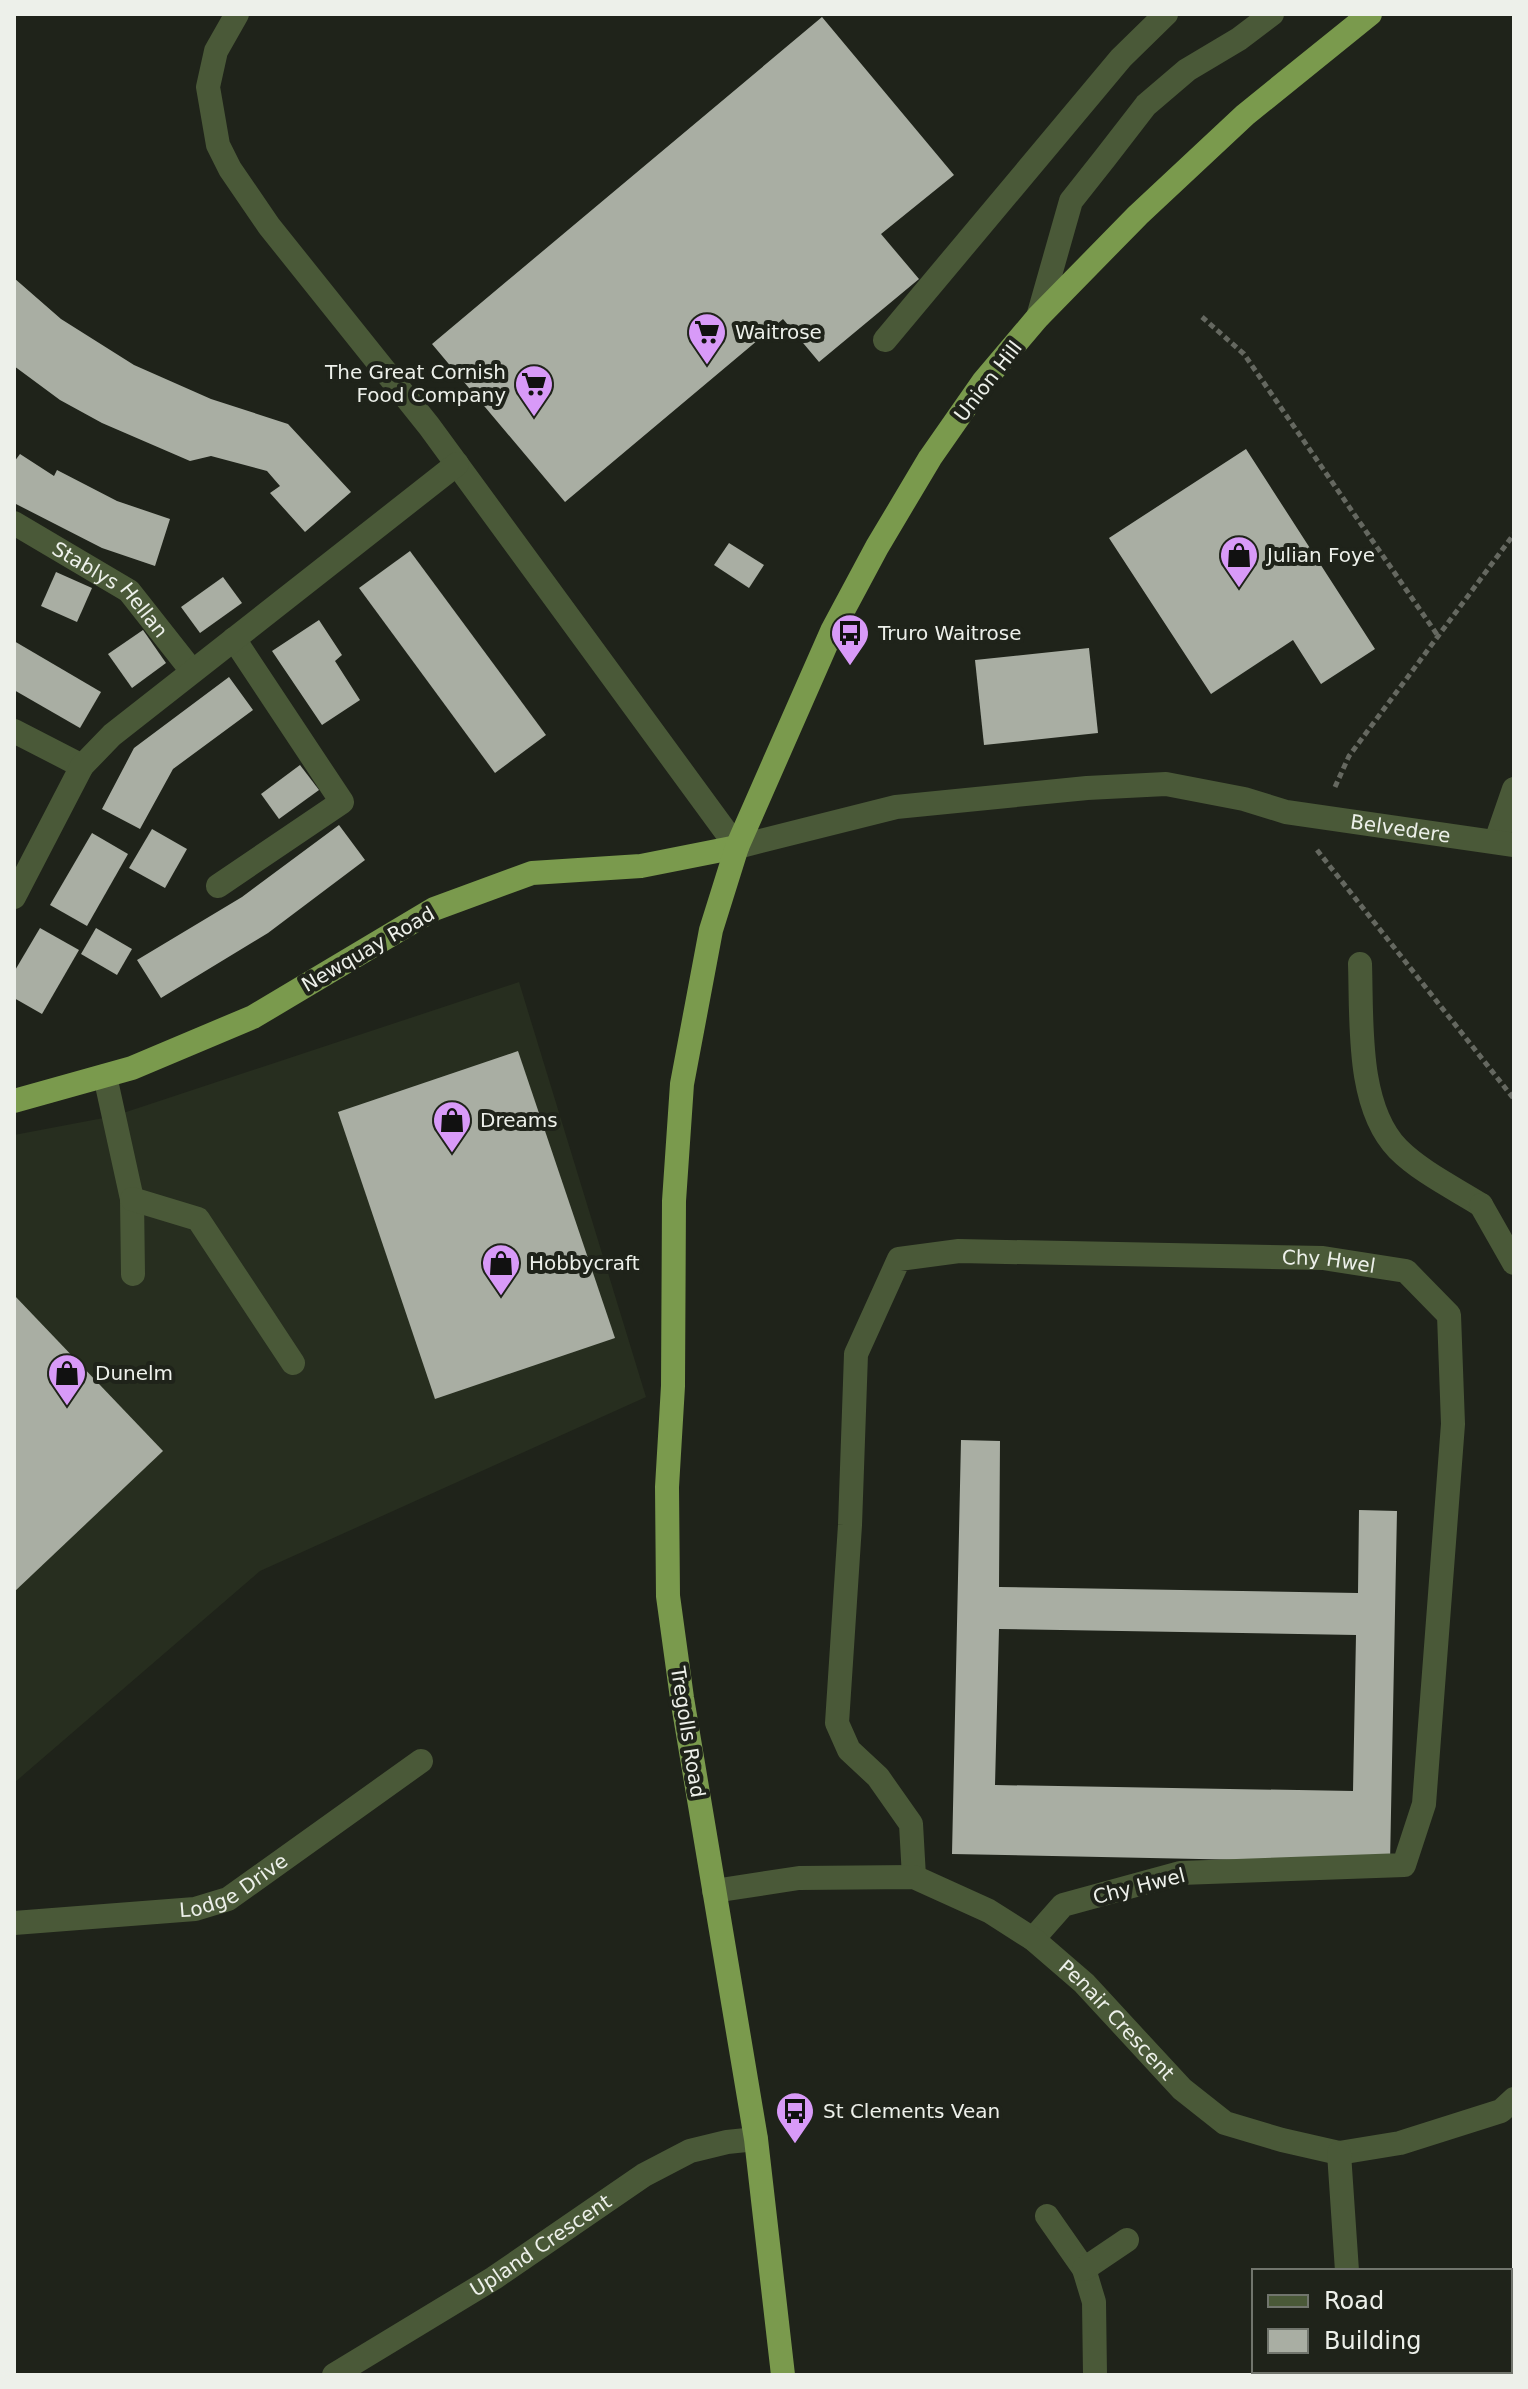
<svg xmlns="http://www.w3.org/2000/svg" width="1528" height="2389" font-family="'DejaVu Sans',sans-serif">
<rect width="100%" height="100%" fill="#1f231a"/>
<path fill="#272e1f" d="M519,982L646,1397L260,1571L14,1783V1135L114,1116Z"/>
<g fill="#a9aea3" fill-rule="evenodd">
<path d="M822,17L954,175L881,234L919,279L819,362L783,319L565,502L432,344Z"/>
<path d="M14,278L61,319L134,365L211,399L288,424L351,492L305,532L270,493L280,486L267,471L211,456L190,461L102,423L60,400L14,366Z"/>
<path d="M1246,449L1375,649L1321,684L1293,640L1211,694L1109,538Z"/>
<path d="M20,454L54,476L57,470L117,501L170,519L155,566L102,548L14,503V462Z"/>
<path d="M729,543L764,565L749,588L714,565Z"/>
<path d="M410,551L546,735L495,773L359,588Z"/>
<path d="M56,572L92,588L77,622L41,606Z"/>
<path d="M223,577L242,603L200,633L181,607Z"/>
<path d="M319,620L342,655L335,661L360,700L322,725L272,651Z"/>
<path d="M143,630L166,663L132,688L108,654Z"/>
<path d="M14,641L101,692L80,728L14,690Z"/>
<path d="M1089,648L1098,733L984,745L975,660Z"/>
<path d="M229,677L253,710L173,769L140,829L102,809L134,748Z"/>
<path d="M300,765L319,790L279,819L261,794Z"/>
<path d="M339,825L365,860L268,933L161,998L137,960L242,897Z"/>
<path d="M152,829L187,849L165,888L129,868Z"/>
<path d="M92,833L128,854L87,926L50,905Z"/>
<path d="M40,928L79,950L42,1014L14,998V972Z"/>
<path d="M96,928L132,949L117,975L81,954Z"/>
<path d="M518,1051L615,1338L435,1399L338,1112Z"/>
<path d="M14,1295L163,1451L14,1592Z"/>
<path d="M961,1440L1000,1441L999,1587L1358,1593L1359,1510L1397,1511L1390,1863L952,1854ZM999,1629L1356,1635L1353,1791L995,1785Z"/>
</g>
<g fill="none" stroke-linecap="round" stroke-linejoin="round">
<g stroke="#656860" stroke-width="5" stroke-dasharray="6 4" stroke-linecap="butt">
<path d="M1202,317L1244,354L1438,636"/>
<path d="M1335,787L1349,756L1514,534"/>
<path d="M1317,850L1514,1099"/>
</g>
<g stroke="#4a5938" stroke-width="24">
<path d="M237,14L216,51L208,87L218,145L230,169L269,226L429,426L737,847"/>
<path d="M885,340L1121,58L1166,14"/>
<path d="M1360,964C1362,1020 1356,1106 1398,1149C1421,1172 1454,1188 1481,1205"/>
<path d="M105,1076L132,1199L133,1274"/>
<path d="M132,1199L198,1219L293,1363"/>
<path id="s1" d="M914,1877L911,1824L878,1777L849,1750L837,1723L850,1525L856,1354L899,1259L959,1251L1323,1258L1406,1271L1449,1315L1453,1424L1424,1804L1404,1865L1180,1873L1063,1905L1033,1939"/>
</g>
<g stroke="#4a5938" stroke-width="24">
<path d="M1038,317L1071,201L1105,158L1146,105L1187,70L1239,39L1272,14"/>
<path id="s2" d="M14,523L129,591L192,671"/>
<path d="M14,731L82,766"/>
<path d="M1496,841L1514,789"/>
<path id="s3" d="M737,847L896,807L1087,788L1166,784L1244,799L1286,812L1514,845"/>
<path d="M218,886L342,802L234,639"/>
<path d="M14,897L82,766L112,735L457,464"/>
<path d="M1481,1205L1514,1263"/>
<path id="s4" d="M714,1891L799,1878L914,1877L989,1911L1033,1939L1084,1983L1182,2089L1225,2123L1282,2140L1339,2153L1400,2143L1501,2111L1514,2099"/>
<path id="s5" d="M14,1923L195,1909L228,1899L421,1761"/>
<path d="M1339,2153L1347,2271"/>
<path d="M1047,2216L1084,2269L1094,2302L1095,2375"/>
<path d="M1084,2269L1127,2240"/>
<path id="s6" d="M334,2375L494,2278L644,2175L690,2151L727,2142L756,2139"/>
<path d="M1349,2375L1350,2371"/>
</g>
<g stroke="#7a9a4d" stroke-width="24">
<path d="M14,1101L132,1068L253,1017L434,909L532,873L641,866L737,847"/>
<path d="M783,2375L756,2139L682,1698L668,1596L667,1487L673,1386L674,1201L682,1084L711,930L737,847L832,631L877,547L930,458L983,382L1038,317L1138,215L1245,115L1370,14"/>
</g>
</g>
<defs>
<symbol id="supermarket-pin" viewBox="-11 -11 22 30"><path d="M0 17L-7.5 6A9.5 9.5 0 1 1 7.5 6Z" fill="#d89af8" stroke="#1f231a"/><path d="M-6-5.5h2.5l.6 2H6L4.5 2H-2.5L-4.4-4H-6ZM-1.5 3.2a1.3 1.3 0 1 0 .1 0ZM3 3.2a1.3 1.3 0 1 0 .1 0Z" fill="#111"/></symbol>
<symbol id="shop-pin" viewBox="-11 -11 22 30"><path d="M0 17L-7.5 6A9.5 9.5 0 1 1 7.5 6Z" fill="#d89af8" stroke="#1f231a"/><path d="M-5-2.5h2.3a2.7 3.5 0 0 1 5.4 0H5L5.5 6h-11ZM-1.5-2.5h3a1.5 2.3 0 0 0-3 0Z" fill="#111"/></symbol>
<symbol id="bus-pin" viewBox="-11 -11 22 30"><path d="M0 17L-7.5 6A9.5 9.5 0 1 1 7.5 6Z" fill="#d89af8" stroke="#1f231a"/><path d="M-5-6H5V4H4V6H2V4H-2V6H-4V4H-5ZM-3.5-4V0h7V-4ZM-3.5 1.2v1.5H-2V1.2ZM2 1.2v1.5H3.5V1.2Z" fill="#111"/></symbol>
</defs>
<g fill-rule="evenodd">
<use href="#supermarket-pin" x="685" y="310" width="44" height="60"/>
<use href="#supermarket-pin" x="512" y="362" width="44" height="60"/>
<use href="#shop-pin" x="1217" y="533" width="44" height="60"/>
<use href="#bus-pin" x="828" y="611" width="44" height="60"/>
<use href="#shop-pin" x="430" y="1098" width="44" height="60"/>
<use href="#shop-pin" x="479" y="1241" width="44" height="60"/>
<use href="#shop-pin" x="45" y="1351" width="44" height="60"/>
<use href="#bus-pin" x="773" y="2089" width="44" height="60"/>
</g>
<g text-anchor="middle" stroke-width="8" stroke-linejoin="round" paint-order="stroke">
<g font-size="20" fill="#edf0ea" stroke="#1f231a" text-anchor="start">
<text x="735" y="339">Waitrose</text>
<text x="506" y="379" text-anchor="end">The Great Cornish<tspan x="506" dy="23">Food Company</tspan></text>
<text x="1267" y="562">Julian Foye</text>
<text x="878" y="640">Truro Waitrose</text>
<text x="480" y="1127">Dreams</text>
<text x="529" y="1270">Hobbycraft</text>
<text x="95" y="1380">Dunelm</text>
<text x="823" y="2118">St Clements Vean</text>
</g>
<g font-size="20" fill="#edf0ea" stroke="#1f231a">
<text transform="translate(988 381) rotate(-52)" y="7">Union Hill</text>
<text dy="7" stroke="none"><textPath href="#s2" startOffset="118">Stablys Hellan</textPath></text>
<text dy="7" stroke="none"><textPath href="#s3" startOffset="674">Belvedere</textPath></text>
<text transform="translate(368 949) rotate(-30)" y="7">Newquay Road</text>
<text dy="7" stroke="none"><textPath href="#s1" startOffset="1084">Chy Hwel</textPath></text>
<text transform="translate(688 1732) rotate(81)" y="7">Tregolls Road</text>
<text dy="7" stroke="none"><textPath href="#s5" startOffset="226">Lodge Drive</textPath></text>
<text transform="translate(1139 1886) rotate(-14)" y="7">Chy Hwel</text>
<text dy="7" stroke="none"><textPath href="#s4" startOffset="452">Penair Crescent</textPath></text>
<text dy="7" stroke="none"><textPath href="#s6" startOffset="244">Upland Crescent</textPath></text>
</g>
</g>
<rect width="1528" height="2389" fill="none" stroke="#edf0ea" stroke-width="32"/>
<rect x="1252" y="2269" width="260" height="104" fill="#1f231a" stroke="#71756d" stroke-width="2"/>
<rect x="1268" y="2295" width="40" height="12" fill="#4a5938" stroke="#71756d" stroke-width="2"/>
<text x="1324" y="2309" font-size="24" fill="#edf0ea">Road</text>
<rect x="1268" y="2329" width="40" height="24" fill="#a9aea3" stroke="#71756d" stroke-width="2"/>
<text x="1324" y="2349" font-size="24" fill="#edf0ea">Building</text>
</svg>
